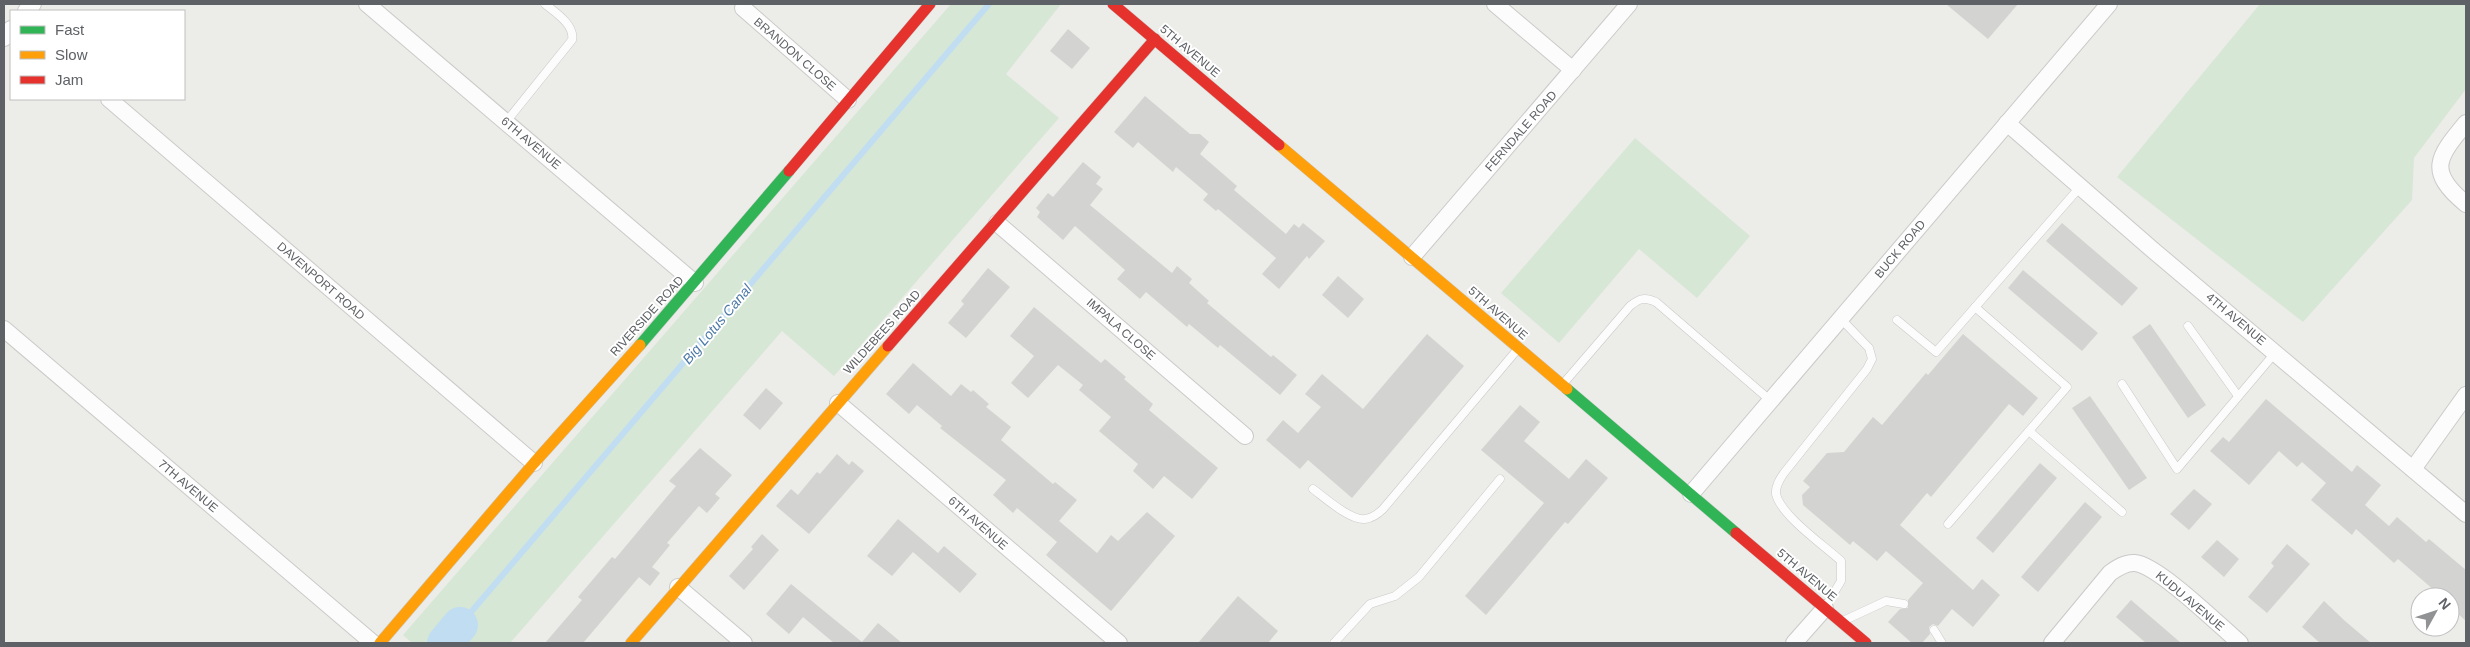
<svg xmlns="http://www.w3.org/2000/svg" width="2470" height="647" font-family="Helvetica,sans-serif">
<rect width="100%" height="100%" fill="#ecece8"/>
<g fill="#d7e7d5">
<path d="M951,4H1061L1006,74L1059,118L834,376L782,331L510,643H412L403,635Z"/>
<path d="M2260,4H2466V89L2414,158L2412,200L2303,322L2117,177Z"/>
<path d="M1635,138L1750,236L1697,298L1639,249L1559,343L1501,293Z"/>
</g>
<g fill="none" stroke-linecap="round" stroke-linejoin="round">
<path stroke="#c1ddf2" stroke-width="6" d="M460,625L989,4"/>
<path stroke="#c1ddf2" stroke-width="36" d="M445,643L460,625"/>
</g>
<g fill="#d3d3d1">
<path d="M1946,4H2018L1988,39Z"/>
<path d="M1068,29L1090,48L1072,69L1050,51Z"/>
<path d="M1145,96L1190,134H1200L1209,142L1200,154L1237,186L1234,190L1286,234L1294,224L1299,228L1303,223L1325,241L1309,259L1307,256L1279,289L1262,274L1276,258L1218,209L1216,211L1203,200L1208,194L1176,167L1173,172L1138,142L1133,148L1114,132Z"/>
<path d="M1083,162L1101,177L1096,184L1103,189L1090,205L1172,273L1177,266L1192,279L1189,283L1209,301L1207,303L1271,357L1273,355L1297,375L1280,395L1220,345L1218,348L1189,324L1187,327L1146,292L1140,299L1117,279L1125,270L1075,226L1063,240L1037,217L1040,212L1036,208L1048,193L1053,197Z"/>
<path d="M2062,223L2138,288L2122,306L2046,241Z"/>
<path d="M988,268L1010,287L966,338L948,323L964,304L961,301Z"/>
<path d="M2023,270L2098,333L2082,351L2008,288Z"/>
<path d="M1338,276L1364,299L1348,318L1322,295Z"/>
<path d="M1034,307L1101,363L1105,359L1126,377L1124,379L1153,404L1149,410L1218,468L1192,499L1164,476L1153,489L1133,471L1138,464L1099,431L1111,417L1079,390L1083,385L1058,365L1028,398L1011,383L1034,356L1010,336Z"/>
<path d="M2150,324L2206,405L2188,418L2132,337Z"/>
<path d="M1427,334L1464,366L1352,498L1308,460L1300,469L1266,440L1283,420L1298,433L1321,407L1305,394L1322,374L1363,409Z"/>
<path d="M1963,334L2038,398L2023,416L2009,404L1931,497L1927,493L1900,525L1973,590L1982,579L2000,595L1973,627L1952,609L1938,626L1933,624L1929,627L1930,634L1922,643H1912L1888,622L1900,609L1908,608V600L1923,583L1886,551L1877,561L1853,541L1850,545L1829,527L1803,505L1802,495L1810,487L1803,481L1827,453L1844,452L1873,417L1882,425L1926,373L1928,375Z"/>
<path d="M913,363L951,396L961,384L971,392L973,390L989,404L986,407L1011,427L1001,440L1053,484L1055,482L1077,500L1059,521L1097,553L1111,535L1118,541L1147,512L1175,536L1111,611L1046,555L1057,542L1017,508L1013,513L993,495L1006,480L940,428L942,426L917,405L909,414L886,394Z"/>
<path d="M766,388L783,403L760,430L743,415Z"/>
<path d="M2090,396L2147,478L2129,490L2072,408Z"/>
<path d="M2266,399L2352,472L2357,465L2381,485L2365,505L2389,526L2397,517L2426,542L2429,539L2466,570V621L2450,607V597H2442L2398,559L2394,563L2356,529L2352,535L2311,500L2326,483L2302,462L2297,467L2279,451L2249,485L2210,451L2223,437L2229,442Z"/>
<path d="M1520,405L1540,422L1524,441L1569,479L1586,459L1608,478L1568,524L1565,522L1486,615L1465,596L1544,503L1481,450Z"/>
<path d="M700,448L732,475L715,494L720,498L707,513L699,506L667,543L670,545L652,567L660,573L650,586L639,577L583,643H545L582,600L578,597L612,557L615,559L676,486L669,481Z"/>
<path d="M837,454L849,465L852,461L864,471L809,534L776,506L791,489L798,495L817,472L820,474Z"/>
<path d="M2040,463L2057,478L1993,553L1976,538Z"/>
<path d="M2194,489L2212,504L2189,530L2170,514Z"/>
<path d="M2085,502L2102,517L2038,592L2021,577Z"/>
<path d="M898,519L938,553L944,546L977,574L960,593L913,552L892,576L867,556Z"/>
<path d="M762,534L779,550L744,590L729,576L753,549L751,547Z"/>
<path d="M2217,540L2239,559L2224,577L2201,557Z"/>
<path d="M2287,544L2310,564L2267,613L2248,597L2274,566L2271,563Z"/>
<path d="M791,584L862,642L878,623L902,643H834L803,617L789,634L766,614Z"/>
<path d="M1238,596L1278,631L1268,643H1198Z"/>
<path d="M2131,600L2181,643H2146L2116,617Z"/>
<path d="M2324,601L2345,621L2371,643H2320L2302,627Z"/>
</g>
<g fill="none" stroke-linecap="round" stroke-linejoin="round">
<defs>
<g id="lane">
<path d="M506,122L572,40C575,25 556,13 545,4"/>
<path d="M1897,320L1936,352L2080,187"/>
<path d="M2188,326L2238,396"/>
<path d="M1563,384L1630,306C1640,298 1645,297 1656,302L1771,401"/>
<path d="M2122,384L2177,469L2275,353"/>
<path d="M2029,431L2122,512"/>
<path d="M1313,489C1325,498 1351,521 1365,519C1373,518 1378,514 1383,509L1517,350"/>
<path d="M1948,524L2067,387L1975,307"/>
<path d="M1826,606L1841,581V561C1825,546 1781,516 1776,494C1775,486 1780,479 1784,473L1867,369L1872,359L1869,348L1841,319"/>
<path d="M1843,621L1886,601L1904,604"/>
<path d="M1934,630L1942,643"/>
<path d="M1334,643L1370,604L1395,596L1419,577L1500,479"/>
</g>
<g id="street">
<path d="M367,4L695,283"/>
<path d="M1495,4L1573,70"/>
<path d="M743,8L848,100"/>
<path d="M26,11L33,4"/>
<path d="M4,38L11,29"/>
<path d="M109,99L534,463"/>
<path d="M2007,123L2154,251L2466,514"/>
<path d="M2466,123C2438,157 2426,171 2466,204"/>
<path d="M997,223L1245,436"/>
<path d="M1412,257L1629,4"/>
<path d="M4,329L373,643"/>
<path d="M838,403L1119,643"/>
<path d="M2413,469L2466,395"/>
<path d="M1691,494L2109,4"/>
<path d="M678,587L744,643"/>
<path d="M1794,643L1825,608"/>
<path d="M2052,643L2110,573C2117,568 2126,562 2135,563C2158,565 2220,626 2240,643"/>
</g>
<g id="fast">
<path d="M640,345L789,171"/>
<path d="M1567,389L1736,533"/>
</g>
<g id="slow">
<path d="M1279,145L1567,389"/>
<path d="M380,643L534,463L640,345"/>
<path d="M631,643L888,346"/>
</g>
<g id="jam">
<path d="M1113,4L1279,145"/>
<path d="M789,171L930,4"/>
<path d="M888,346L1155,39"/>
<path d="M1736,533L1866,643"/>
</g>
</defs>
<use href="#lane" stroke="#cacac9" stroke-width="9"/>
<use href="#street" stroke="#cacac9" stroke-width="18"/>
<use href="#fast" stroke="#c9cac9" stroke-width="12"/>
<use href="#slow" stroke="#c9cac9" stroke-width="12"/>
<use href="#jam" stroke="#c9cac9" stroke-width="12"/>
<use href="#lane" stroke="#fcfcfc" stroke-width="8"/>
<use href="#street" stroke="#fcfcfc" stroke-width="16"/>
<use href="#fast" stroke="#30b455" stroke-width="11"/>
<use href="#slow" stroke="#ff9f0a" stroke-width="11"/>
<use href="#jam" stroke="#e5322d" stroke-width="11"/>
</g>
<g text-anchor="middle" stroke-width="4" stroke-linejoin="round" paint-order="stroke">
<g font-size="12" fill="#5e6165" stroke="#fff">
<text transform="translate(1190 51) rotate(40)" y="4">5TH AVENUE</text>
<text transform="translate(795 54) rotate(41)" y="4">BRANDON CLOSE</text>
<text transform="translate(1521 131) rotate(-49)" y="4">FERNDALE ROAD</text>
<text transform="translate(531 143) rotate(40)" y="4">6TH AVENUE</text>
<text transform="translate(1900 249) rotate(-50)" y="4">BUCK ROAD</text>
<text transform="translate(321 281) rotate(41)" y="4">DAVENPORT ROAD</text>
<text transform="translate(1498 313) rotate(41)" y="4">5TH AVENUE</text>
<text transform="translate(647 316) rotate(-48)" y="4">RIVERSIDE ROAD</text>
<text transform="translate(2236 319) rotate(40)" y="4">4TH AVENUE</text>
<text transform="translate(1121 329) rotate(41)" y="4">IMPALA CLOSE</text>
<text transform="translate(882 332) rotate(-48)" y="4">WILDEBEES ROAD</text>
<text transform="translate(188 486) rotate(40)" y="4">7TH AVENUE</text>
<text transform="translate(978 523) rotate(41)" y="4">6TH AVENUE</text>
<text transform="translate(1807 575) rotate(40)" y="4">5TH AVENUE</text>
<text transform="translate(2190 601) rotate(40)" y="4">KUDU AVENUE</text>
</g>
<g font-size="14" font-style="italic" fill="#4c78a7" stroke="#fff">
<text transform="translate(717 324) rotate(-50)" y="5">Big Lotus Canal</text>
</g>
</g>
<rect width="2470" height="647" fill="none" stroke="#5e6165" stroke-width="10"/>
<rect x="10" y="10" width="175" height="90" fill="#ffffff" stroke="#bfc0c1"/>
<rect x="20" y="26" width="25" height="8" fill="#30b455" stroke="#bfc0c1"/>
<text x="55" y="35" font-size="15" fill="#5e6165">Fast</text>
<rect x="20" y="51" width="25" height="8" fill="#ff9f0a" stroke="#bfc0c1"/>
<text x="55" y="60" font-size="15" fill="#5e6165">Slow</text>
<rect x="20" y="76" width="25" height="8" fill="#e5322d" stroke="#bfc0c1"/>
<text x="55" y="85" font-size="15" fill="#5e6165">Jam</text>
<g transform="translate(2435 612) rotate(50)"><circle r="24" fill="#ffffff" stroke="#bfc0c1"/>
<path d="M0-4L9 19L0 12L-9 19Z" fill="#909293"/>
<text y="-8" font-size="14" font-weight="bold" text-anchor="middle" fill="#5e6165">N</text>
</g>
</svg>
